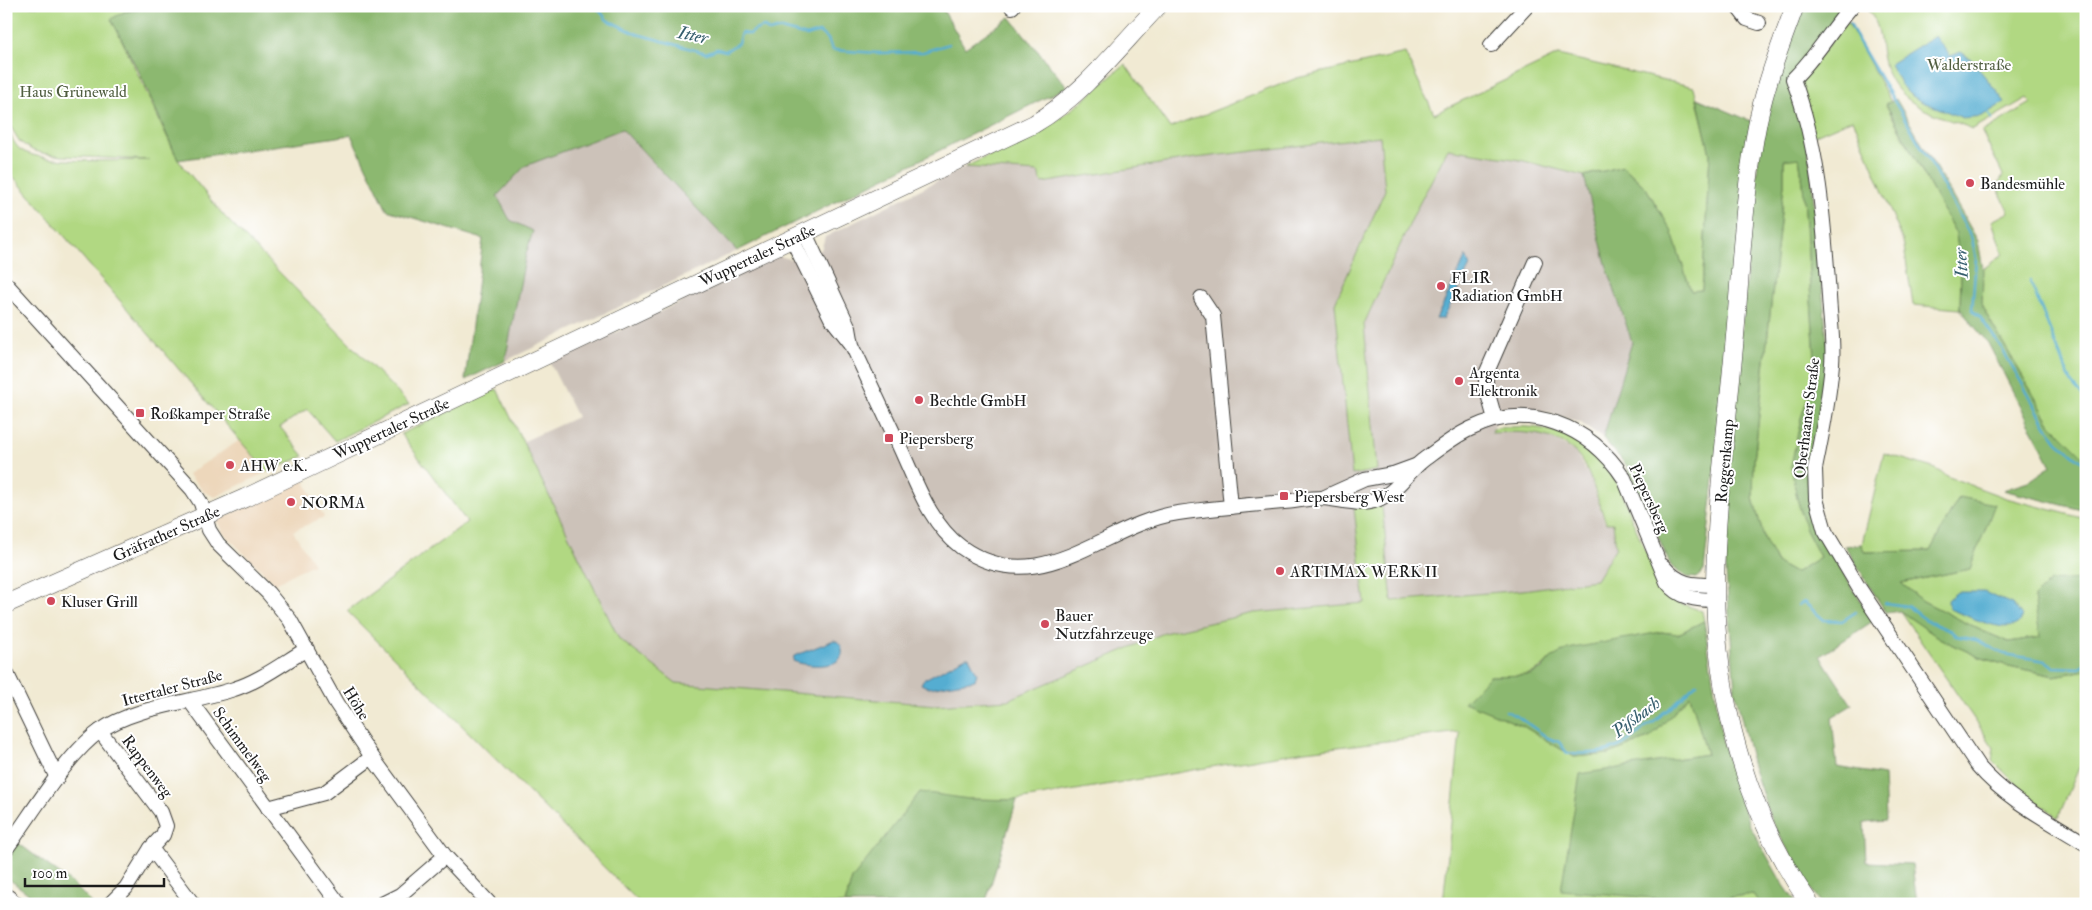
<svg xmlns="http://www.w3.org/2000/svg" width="2092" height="910" font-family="'IM FELL Double Pica',serif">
<rect width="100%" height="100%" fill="#fff"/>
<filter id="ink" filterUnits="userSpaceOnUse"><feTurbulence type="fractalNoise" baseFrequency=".02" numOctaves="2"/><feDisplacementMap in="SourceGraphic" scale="10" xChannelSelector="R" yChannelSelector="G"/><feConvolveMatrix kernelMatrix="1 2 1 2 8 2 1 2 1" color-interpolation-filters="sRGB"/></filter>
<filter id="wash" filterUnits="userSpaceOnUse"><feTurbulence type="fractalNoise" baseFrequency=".0096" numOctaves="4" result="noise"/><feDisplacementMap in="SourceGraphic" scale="20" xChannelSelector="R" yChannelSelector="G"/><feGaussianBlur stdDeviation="1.12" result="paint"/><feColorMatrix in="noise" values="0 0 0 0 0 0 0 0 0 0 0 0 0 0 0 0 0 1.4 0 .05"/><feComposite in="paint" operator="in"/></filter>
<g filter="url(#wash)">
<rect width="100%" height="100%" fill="#f1ead3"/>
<g fill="#edd7bb">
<path d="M240,440L267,472L215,497L204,492L188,474Z"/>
<path d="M304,480L324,517L293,531L314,564L296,572L276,584L223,533L217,521Z"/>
</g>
<g fill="#ccc2b9">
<path d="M622,129L737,251L505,361L526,254L533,232L510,221L497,196L525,166Z"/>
<path d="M1380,135L1385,190L1335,303L1352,474L1377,470L1364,325L1417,208L1447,148L1520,160L1584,176L1606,264L1632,342L1603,438L1581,423L1551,413L1517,407L1503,408L1493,429V433L1513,431L1547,435L1576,453L1590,478L1605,523L1613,522L1616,547L1596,580L1523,590L1391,601L1381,506L1354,508L1365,603L1254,613L1164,633L1008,700L935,705L676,684L619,639L522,442L577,417L550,363L779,256L797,261L821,250L825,237L965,167L1039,172L1042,183L1196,158Z"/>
</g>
<g fill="#b1d882" stroke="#667a4f">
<path d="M6,6H155L124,12L112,19L178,160L225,217L409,404L335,441L307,409L280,427L304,456L267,472L6,168V127C10,134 14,145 21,150C44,165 119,160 149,160L62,156L42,153L32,150L20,142L6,119Z"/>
<path d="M1864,6H2086V459L2050,423L1982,307L1983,269L2003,254L1992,221L2009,212L1997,187L2003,175L1982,132L2031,103L2027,98L1973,129C1933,113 1891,105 1882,55C1879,34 1880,22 1864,6Z"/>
<path d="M1847,21L1891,102L1886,105L1956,234L1961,271L1960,309L1913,305L1903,241L1853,119L1813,136L1801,80Z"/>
<path d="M1405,53L1434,114L1558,55L1694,87L1710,154L1702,290L1691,291L1671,230L1646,188L1623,166L1584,176L1520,160L1448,149L1417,208L1364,324L1377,470L1352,475L1335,303L1385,190L1380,136L1196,158L1042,183L1038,172L965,167L1043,130L1078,105L1125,64L1170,128L1297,78Z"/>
<path d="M1799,158L1803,183L1816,373L1801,418L1792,465L1797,498L1806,530L1820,557L1795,573L1777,563L1764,538L1753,498L1754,461L1784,185V159Z"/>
<path d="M497,389L619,639L676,683L935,705L1008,700L1164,633L1254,613L1365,603L1354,508L1382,506L1392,601L1523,590L1596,580L1616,547L1613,523H1606C1599,505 1589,465 1576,453C1553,432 1522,431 1492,433L1493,429C1532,422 1577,430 1604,463C1617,479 1624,499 1631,517C1642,542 1652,567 1663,591L1677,602L1702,611L1704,621L1678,634L1661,632L1551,658C1532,681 1517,675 1490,676L1465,702L1523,726L1574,757L1609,754L1651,737L1690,695L1707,754L1580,775L1698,902L1753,894L1760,904H1443L1460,732L1305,751L1017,800L969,799L852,879L845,904H641L347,611L467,522L401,434Z"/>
<path d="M1884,453L1936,469L1949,477L2006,498L2086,519V582L2082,579L2034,597L2041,637L2009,642L1980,630L1923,601L1901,583L1970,569L1959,497L1930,551L1863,552L1862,544Z"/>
<path d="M1900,611L1939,638L1979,657L2009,666L2054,676L2086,670V755L2083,758L2058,818L2021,789L1992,760L1994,748Z"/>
</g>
<g fill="#8cb870" stroke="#546a46" fill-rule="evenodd">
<path d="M155,6H941L965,48L1010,17L1067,87L737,251L622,129L525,166L497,196L510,220L533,231L526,254L505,361L465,380L483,239L387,210L351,135L178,160L140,74L111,19L124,12Z"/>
<path d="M1805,6H1844L1799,71L1812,182L1829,360L1809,490L1813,513L1826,545L1873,621L1820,656L1852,705L1832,717L1837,767L1884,775L1886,821L1864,823L1866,862L1912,864L1917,904H1822L1807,884L1771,820L1752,763L1735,691L1726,572L1724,501L1759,151C1769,101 1785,53 1805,6ZM1799,158L1803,183L1816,373L1801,418L1791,466L1797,498L1806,530L1820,557L1795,573L1777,563L1764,538L1753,498L1754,461L1784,185V160Z"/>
<path d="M1697,98L1753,122L1704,571L1696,578L1686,577L1671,566L1627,466L1603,438L1632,342L1606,264L1584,176L1623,166L1646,188L1671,230L1691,291L1702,290L1710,154Z"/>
<path d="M1896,99L1978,241L1983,269L1982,307L2050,423L2086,459V511L2003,490L2028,482L2051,466L1988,343L1960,309L1961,271L1956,234L1886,104Z"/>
<path d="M1959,497L1995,504L1970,569L1901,583L1923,601L1980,630L2009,642L2040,637L2034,597L2050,581L2082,579L2086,582V670L2054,676L2009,666L1979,657L1939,638L1900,611L1886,613L1845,546L1862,544L1864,552L1930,551Z"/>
<path d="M1704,621L1723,744L1749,824L1781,881L1797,904H1760L1753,894L1698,902L1561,890L1580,774L1707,754L1690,695L1651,737L1609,754L1574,757L1523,726L1464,702L1490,676L1530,675L1542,669L1551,658L1568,649L1661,632L1678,634Z"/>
<path d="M920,792L969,799L1017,800L985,904H845L852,879Z"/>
<path d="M6,834L73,884L93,904H42L6,877Z"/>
</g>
<g fill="#54add1" stroke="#386476">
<path d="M1935,36L1950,56L1961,52L1971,59L2005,102L1982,116L1963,118L1920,101L1908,93L1901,85L1890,64Z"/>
<path d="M1466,256L1470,266L1443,319H1436Z"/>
<path d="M1957,592H1984L2012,604L2022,616C2017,642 1965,614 1949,609L1948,600Z"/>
<path d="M834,640C839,642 841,644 842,649C846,671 804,666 793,661L794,656Z"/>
<path d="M966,657H969L977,673L975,680L929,688L921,684L923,680Z"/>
</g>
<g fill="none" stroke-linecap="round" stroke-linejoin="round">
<g stroke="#54add1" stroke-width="2.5">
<path d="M596,6L607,20L637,34L706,53L717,49L726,51L738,43L741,33L750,34L755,30L764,27L769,32L781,29L807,36L819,32L828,39L832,50L878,53L923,52L949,44"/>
<path d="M1850,23L1859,42L1924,151L1972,239L1976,258L1972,310L1980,317L2001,347L2047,427L2058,442L2086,465"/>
<path d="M1987,110L1992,119"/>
<path d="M2030,281L2072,384L2086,400"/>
<path d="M1885,603L1907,606L1929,622L1951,631L1956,636L1976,640L2004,654L2046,661L2054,667L2079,668L2086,664"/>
<path d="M1798,605L1804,602L1824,620L1842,621L1856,612"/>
<path d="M1506,711L1520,718L1548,738L1559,742L1567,753C1601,755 1620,752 1644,728C1647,725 1652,725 1654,722C1660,717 1661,713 1668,710L1697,683"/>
</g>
</g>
</g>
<g filter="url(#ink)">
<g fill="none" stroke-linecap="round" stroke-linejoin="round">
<defs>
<g id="minor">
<path d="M1737,6L1747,19L1759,23"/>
<path d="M1852,6C1831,30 1816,57 1793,79C1819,147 1824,223 1829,296C1830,318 1834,342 1832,364C1829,400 1822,435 1815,469L1816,499L1825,531L1859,588L1978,766C2007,800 2048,820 2086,844"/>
<path d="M1012,7L1013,6"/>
<path d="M1491,45L1527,6"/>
<path d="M805,233L849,328L852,345C867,377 882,409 897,441C914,476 928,523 961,547C1040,603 1103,524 1178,513C1213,508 1249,505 1284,502C1296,501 1310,498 1322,498C1340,499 1357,506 1374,501C1395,494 1406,474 1422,461C1437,450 1453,437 1470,429C1528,400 1590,426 1624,478L1667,582C1679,598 1696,600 1716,600"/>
<path d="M792,239L831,318L850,342"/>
<path d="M6,284L192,489L201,503L209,530L218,544L268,593L290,620L336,703L372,757L445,856L490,904"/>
<path d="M1201,298L1213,316L1231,507"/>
<path d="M1495,419L1486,387V374L1535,262"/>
<path d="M1325,497L1365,479L1393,474L1415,466"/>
<path d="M1663,566C1679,585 1692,585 1715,585"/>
<path d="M6,672L57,778"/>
<path d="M190,701L339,904"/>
<path d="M100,731L161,812L166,826L163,835L151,848"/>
<path d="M268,808L324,793L372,757"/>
<path d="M6,849C32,814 66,755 100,731C135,706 192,703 234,689C260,681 283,663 307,649"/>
<path d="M110,904L126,888L151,848L193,904"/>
<path d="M382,904L400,895L445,856"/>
</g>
<g id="major">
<path d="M1795,6C1781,44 1766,82 1758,121C1743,195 1741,272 1734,347C1727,426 1716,505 1715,584C1715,696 1745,811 1810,904"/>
<path d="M6,604L245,498L1034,124C1083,95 1119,47 1158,6"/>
</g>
<path id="highway" d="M6,899L12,904"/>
</defs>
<use href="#minor" stroke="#3c3b37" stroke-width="16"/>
<use href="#major" stroke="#3c3b37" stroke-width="19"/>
<use href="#highway" stroke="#3c3b37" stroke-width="22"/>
<use href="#minor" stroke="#fff" stroke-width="14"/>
<use href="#major" stroke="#fff" stroke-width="18"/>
<use href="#highway" stroke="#fff" stroke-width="20"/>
</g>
</g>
<g fill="#d1495b" stroke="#fff" stroke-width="2">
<circle cx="1970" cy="183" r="5"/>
<circle cx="1441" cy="286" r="5"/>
<circle cx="1459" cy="381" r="5"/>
<circle cx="919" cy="400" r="5"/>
<rect x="135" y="408" width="10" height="10" rx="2.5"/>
<rect x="884" y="433" width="10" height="10" rx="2.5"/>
<circle cx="230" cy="465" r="5"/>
<rect x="1279" y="491" width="10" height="10" rx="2.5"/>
<circle cx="291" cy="502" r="5"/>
<circle cx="1280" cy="571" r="5"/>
<circle cx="51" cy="601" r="5"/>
<circle cx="1045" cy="624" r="5"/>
</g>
<g text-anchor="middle" stroke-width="4" stroke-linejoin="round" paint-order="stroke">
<g font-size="16" fill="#505e40" stroke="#fff">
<text x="1969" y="70">Walderstraße</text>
<text x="73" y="97">Haus Grünewald</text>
</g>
<g font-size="16" fill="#1c1c1c" stroke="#fff" text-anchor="start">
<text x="1980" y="189">Bandesmühle</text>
<text x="1451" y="283">FLIR<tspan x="1451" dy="18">Radiation GmbH</tspan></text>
<text x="1469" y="378">Argenta<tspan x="1469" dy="18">Elektronik</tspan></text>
<text x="929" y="406">Bechtle GmbH</text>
<text x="150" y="419">Roßkamper Straße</text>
<text x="899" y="444">Piepersberg</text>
<text x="240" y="471">AHW e.K.</text>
<text x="1294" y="502">Piepersberg West</text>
<text x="301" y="508">NORMA</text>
<text x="1290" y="577">ARTIMAX WERK II</text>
<text x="61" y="607">Kluser Grill</text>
<text x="1055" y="621">Bauer<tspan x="1055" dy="18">Nutzfahrzeuge</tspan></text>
</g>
<g font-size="16" fill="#1c1c1c" stroke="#fff">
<text transform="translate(757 255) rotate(-25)" y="6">Wuppertaler Straße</text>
<text transform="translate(1806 418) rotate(-83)" y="6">Oberhaaner Straße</text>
<text transform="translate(391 428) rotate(-25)" y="6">Wuppertaler Straße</text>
<text transform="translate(1724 461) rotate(-85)" y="6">Roggenkamp</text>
<text transform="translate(1650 498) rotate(65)" y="6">Piepersberg</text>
<text transform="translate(166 533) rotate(-24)" y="6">Gräfrather Straße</text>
<text transform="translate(172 687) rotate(-15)" y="6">Ittertaler Straße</text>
<text transform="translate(357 703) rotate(58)" y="6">Höhe</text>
<text transform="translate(243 744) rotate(54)" y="6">Schimmelweg</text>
<text transform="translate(148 766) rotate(53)" y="6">Rappenweg</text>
</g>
<g font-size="18" font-style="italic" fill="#355d6d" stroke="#fff">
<text transform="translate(693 35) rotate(12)" y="6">Itter</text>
<text transform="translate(1961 263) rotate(-93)" y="6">Itter</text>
<text transform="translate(1636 717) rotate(-37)" y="6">Pißbach</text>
</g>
</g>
<rect width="2092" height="910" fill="none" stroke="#fff" stroke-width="25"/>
<path d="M25 878v8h139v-8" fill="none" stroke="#1c1c1c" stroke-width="2.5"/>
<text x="32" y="878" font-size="15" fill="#1c1c1c" stroke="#ffffff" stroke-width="4" paint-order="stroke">100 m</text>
</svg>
